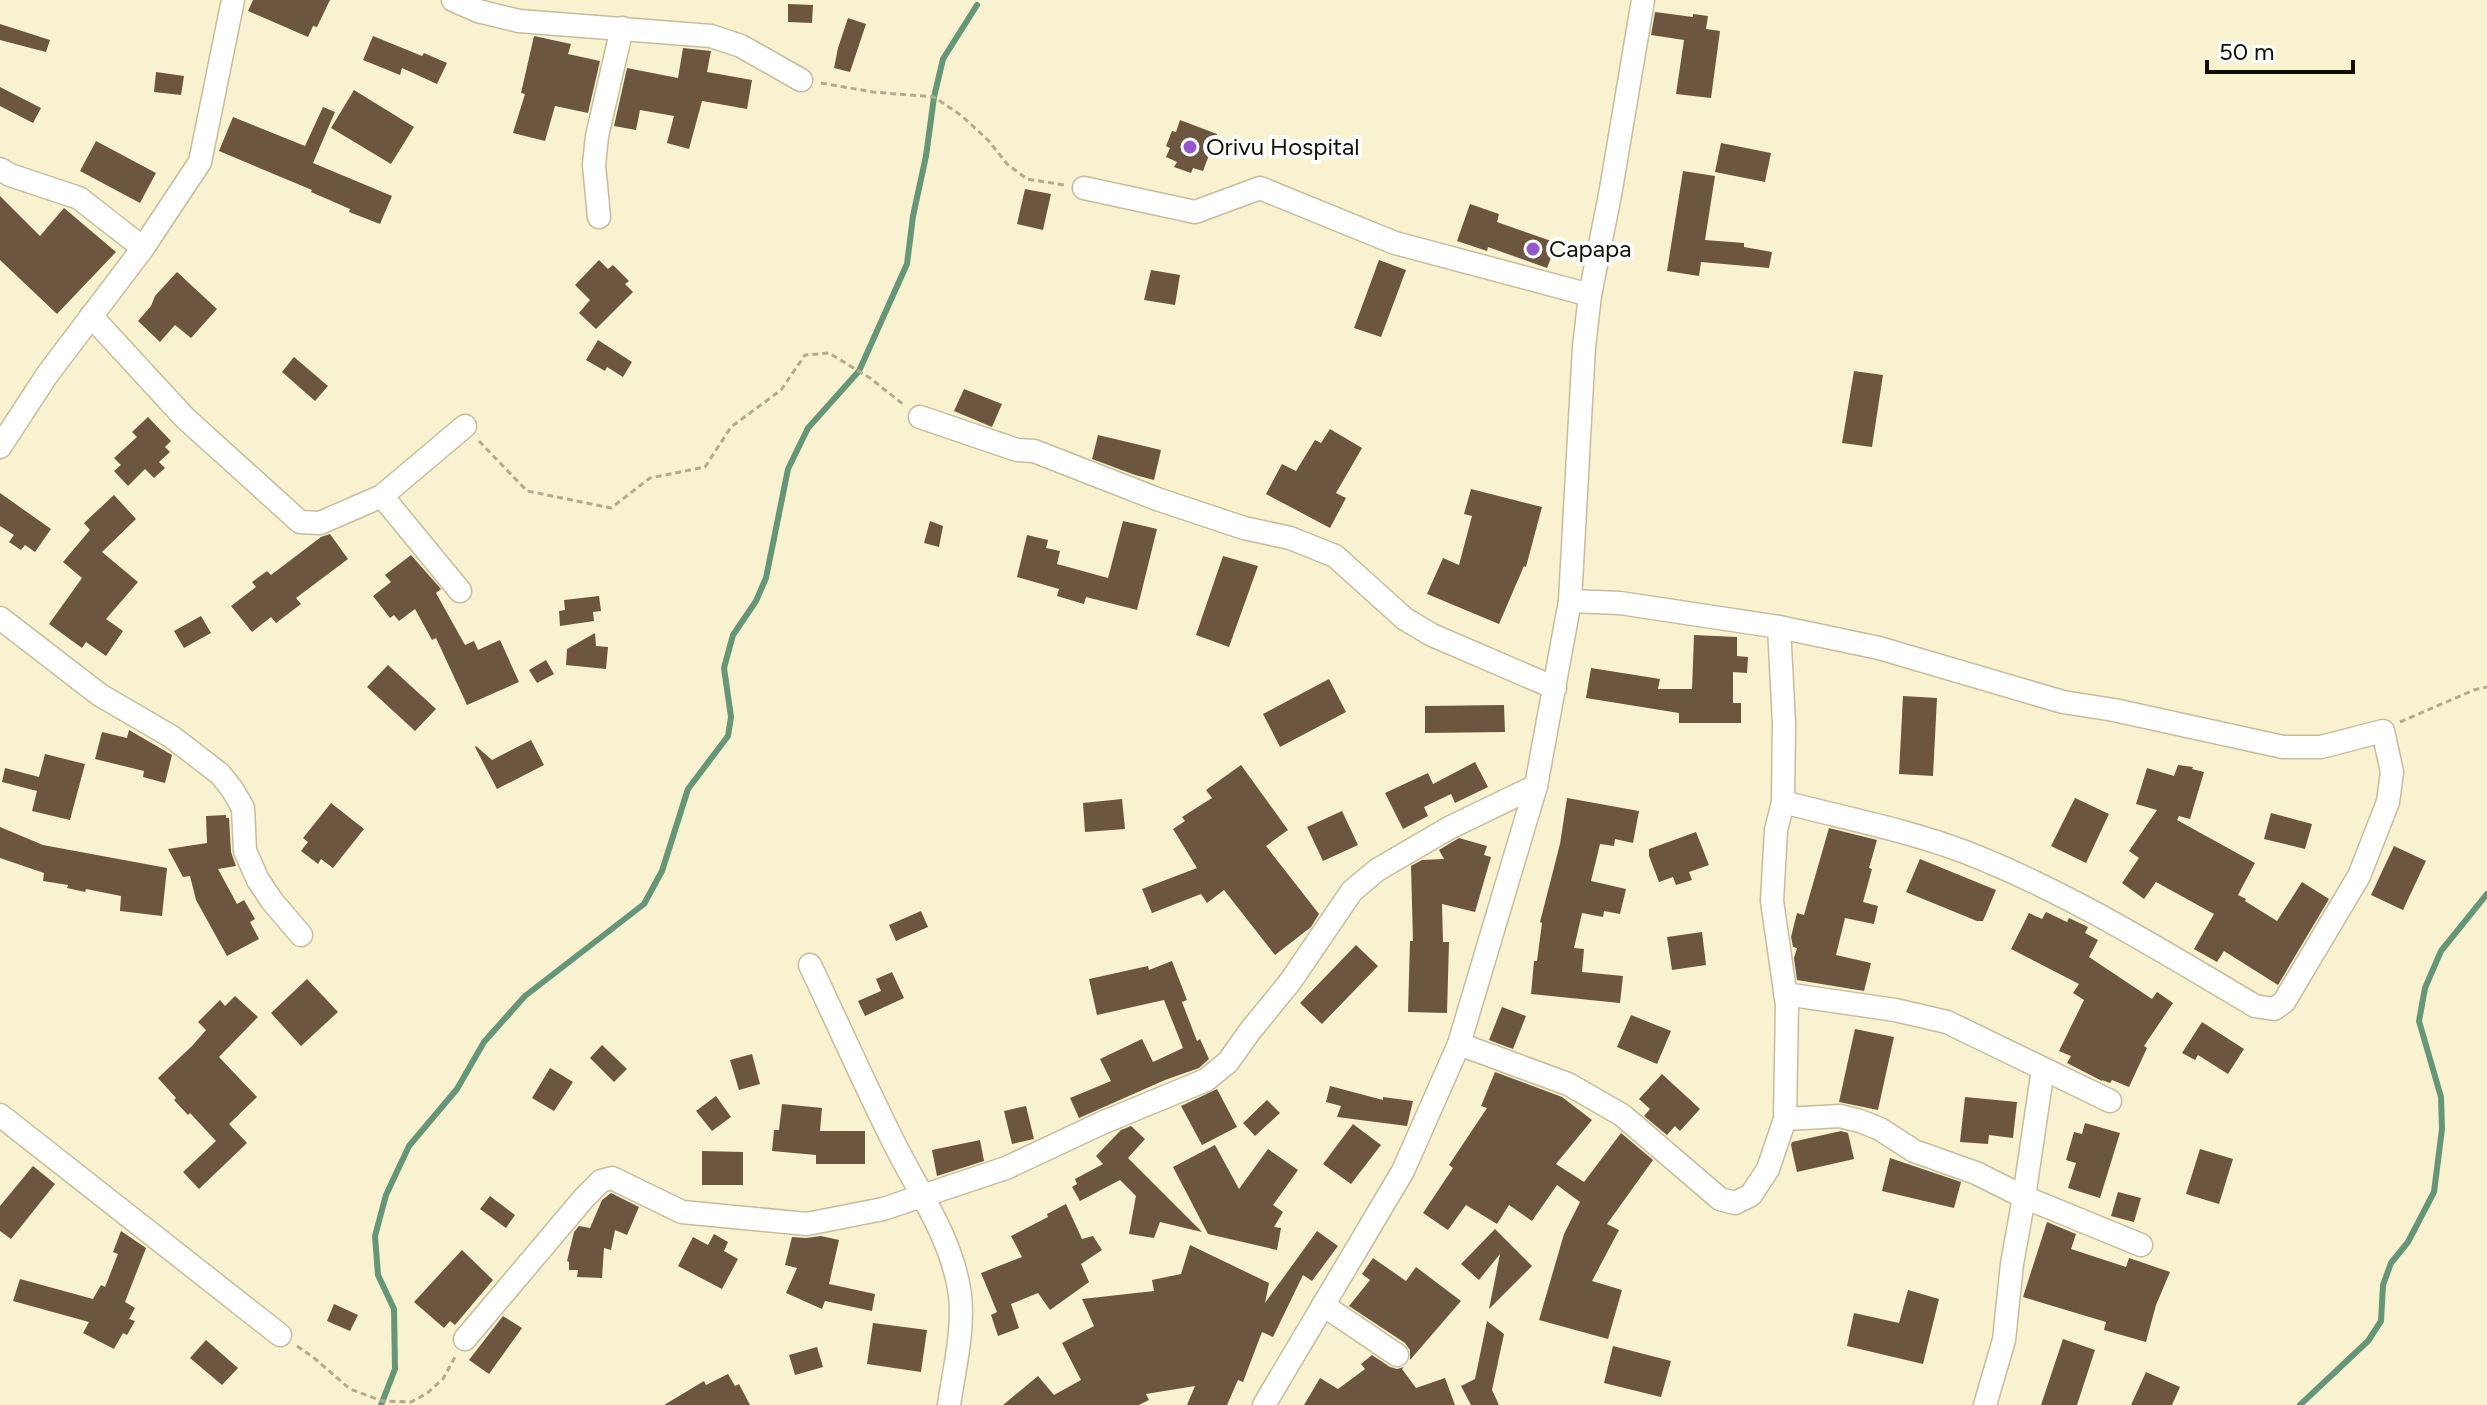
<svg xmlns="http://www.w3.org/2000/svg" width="2487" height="1405" font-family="Figtree,sans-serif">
<rect width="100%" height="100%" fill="#f9f2d0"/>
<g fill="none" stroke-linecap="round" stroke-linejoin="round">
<g stroke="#659677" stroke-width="6">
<path d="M381,1405L395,1369L394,1309L378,1275L375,1236L386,1195L409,1146L457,1089L484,1042L525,996L644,904L662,871L688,789L728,736L731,717L724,668L733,635L756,601L766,578L788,469L808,428L859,371L907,264L913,216L926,156L934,97L943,59L977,5"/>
<path d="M2300,1405L2368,1341L2381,1321L2383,1285L2391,1263L2408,1242L2434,1192L2442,1129L2441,1097L2419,1021L2425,988L2441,951L2487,894"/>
</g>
</g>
<g fill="#6c563f">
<path d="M253,0H330L317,27L313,26L308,37L248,11Z"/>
<path d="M788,4L813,5L812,23L788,22Z"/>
<path d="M1655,12L1693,17V14L1708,16L1706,29L1720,31L1711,98L1676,94L1684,40L1651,35Z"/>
<path d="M848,18L866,24L850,72L834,68L838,48Z"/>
<path d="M0,24L50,40L46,52L0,40Z"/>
<path d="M373,36L422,56L424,53L447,63L437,84L402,68L400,75L363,60Z"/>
<path d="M534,36L571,44L568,54L600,61L588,113L555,106L545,141L513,133L525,94L521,93Z"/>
<path d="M683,48L711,51L707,72L752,80L747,109L702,101L689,149L667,143L674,116L640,110L636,130L614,126L627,68L678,78Z"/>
<path d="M156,72L184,76L181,95L154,92Z"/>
<path d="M0,87L41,108L33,123L0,106Z"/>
<path d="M354,90L414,127L391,164L331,128Z"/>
<path d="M323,107L335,112L313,163L392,196L380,224L349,212L350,209L311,192L312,190L219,151L233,117L305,146Z"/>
<path d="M1180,120L1217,134L1203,171L1193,168L1191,173L1174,167L1177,162L1166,157L1170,148L1166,146L1172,131L1176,132Z"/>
<path d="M96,141L156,173L140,203L80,171Z"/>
<path d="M1721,143L1771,153L1765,182L1715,172Z"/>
<path d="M1683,171L1715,176L1705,240L1744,243V247L1772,252L1769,268L1701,262L1699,276L1667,271Z"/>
<path d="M1025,189L1051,194L1043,230L1017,224Z"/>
<path d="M0,196L40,236L64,208L116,252L57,314L0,260Z"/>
<path d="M1470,204L1499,214L1497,222L1557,243L1547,268L1488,247L1487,251L1457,241Z"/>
<path d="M599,260L608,269L613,265L629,281L625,284L633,292L596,329L579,313L590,300L575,285Z"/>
<path d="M1379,260L1406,270L1381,337L1354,328Z"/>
<path d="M1151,270L1180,275L1175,305L1144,300Z"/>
<path d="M177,272L217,309L191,338L175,325L160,342L138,321L151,306L155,296Z"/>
<path d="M598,340L632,362L623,377L607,367L605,371L586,360Z"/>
<path d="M294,357L328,386L315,401L282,372Z"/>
<path d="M1854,371L1883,375L1872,447L1842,443Z"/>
<path d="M964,389L1002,404L992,427L954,411Z"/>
<path d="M148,417L171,441L165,447L170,452L159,462L165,468L154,478L145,469L128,486L114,471L121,465L114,458L137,437L132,432Z"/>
<path d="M1330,429L1362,448L1336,493L1346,498L1330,528L1266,494L1282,464L1296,471L1315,440L1321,443Z"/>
<path d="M1098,435L1161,450L1154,480L1135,475L1092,459Z"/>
<path d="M1471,489L1542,507L1526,567L1524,566L1499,624L1427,594L1443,558L1459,565L1472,516L1464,514Z"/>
<path d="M0,493L51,529L35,552L25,545L21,550L9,542L14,535L0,526Z"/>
<path d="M114,495L136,519L102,552L138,582L106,619L123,631L106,656L86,642L82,648L49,624L82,578L63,562L90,530L84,523Z"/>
<path d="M930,521L943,526L939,547L924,543Z"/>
<path d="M1123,521L1157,529L1137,610L1086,597L1084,604L1057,596L1059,589L1017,577L1027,535L1048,540L1046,548L1060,551L1057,564L1108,578Z"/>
<path d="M330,534L348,559L296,598L301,604L276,623L271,617L252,632L231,606L256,587L252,582L267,571L271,575L321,537Z"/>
<path d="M411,555L441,589L436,593L465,645L474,641L478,650L500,640L519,682L467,705L436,638L432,640L415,609L399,621L394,615L390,618L373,596L391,582L385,575Z"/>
<path d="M1223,556L1258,566L1229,647L1196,635Z"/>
<path d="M599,596L601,611L593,612L594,621L560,626L559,611L565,610L564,600Z"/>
<path d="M201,616L211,633L184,648L174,631Z"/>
<path d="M595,633L596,646L608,647L606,669L566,665L567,649Z"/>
<path d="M1694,635L1737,637V656L1748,657L1747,673L1733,672V703H1741V723H1679V713L1586,698L1591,668L1660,679L1658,689H1692Z"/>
<path d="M546,660L554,674L537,683L529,670Z"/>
<path d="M388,665L436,709L415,731L367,687Z"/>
<path d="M1329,679L1346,712L1280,747L1263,714Z"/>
<path d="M1903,696L1937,698L1933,776L1899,774Z"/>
<path d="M1504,705L1505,732L1425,733V706Z"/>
<path d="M129,730L172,755L165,783L143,777L144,771L95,759L102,732L127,738Z"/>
<path d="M531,740L544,765L497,789L475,747L476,746L492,760Z"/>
<path d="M45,754L85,764L70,820L32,811L37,791L2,782L5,768L39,777Z"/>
<path d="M1475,762L1488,787L1455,803L1451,794L1424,807L1428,816L1403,829L1385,793L1428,773L1433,784Z"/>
<path d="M1241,765L1288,830L1266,846L1319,914L1311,927L1275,955L1224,890L1207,903L1201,894L1152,913L1142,889L1197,868L1173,829L1185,821L1182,817L1212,798L1206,790Z"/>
<path d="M2178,765L2193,767L2192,769L2204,772L2190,819L2179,816L2177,820L2255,863L2238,895L2246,899L2245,901L2277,921L2302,882L2329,899L2278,985L2224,951L2217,962L2194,949L2214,914L2156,882L2144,899L2122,883L2139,858L2129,851L2157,810L2136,804L2147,768L2174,776Z"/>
<path d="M1567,798L1639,811L1633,843L1615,839L1614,846L1600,844L1591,881L1626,889L1620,914L1604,911L1603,917L1582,913L1574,948L1584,949L1582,972L1623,976L1620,1003L1531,994L1534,961H1537L1542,923L1540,922L1560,844Z"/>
<path d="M2075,798L2109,814L2086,863L2051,846Z"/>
<path d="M1122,799L1125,829L1085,832L1083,803Z"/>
<path d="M331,803L364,829L333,868L321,859L318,864L301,851L308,842L303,838Z"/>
<path d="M1342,811L1358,845L1323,861L1307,827Z"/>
<path d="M2271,813L2312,824L2305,849L2264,839Z"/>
<path d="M226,815V818H229L231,852L236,866L218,869L237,904L244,900L255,919L250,922L259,939L227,956L196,900L190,876L183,877L168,849L207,843L206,816Z"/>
<path d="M0,827L43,845L167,868L162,916L120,911L121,896L86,889L85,892L67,888L68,885L43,881L44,873L0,858Z"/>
<path d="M1829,828L1877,840L1869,868L1872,869L1863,902L1878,906L1874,924L1845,918L1836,955L1871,963L1864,991L1797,980L1794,958L1797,948L1793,947L1791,937L1797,913L1804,915Z"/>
<path d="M1696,832L1709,865L1689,872L1692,880L1676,885L1673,877L1659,882L1649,856V849Z"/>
<path d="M1459,838L1487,846L1484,855L1491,857L1475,912L1442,904L1443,942H1449L1447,1013L1408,1012L1410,941H1413L1411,866L1422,860L1444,859L1439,850Z"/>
<path d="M2394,846L2426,861L2403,910L2371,895Z"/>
<path d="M1920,859L1996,890L1983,921H1977L1906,892Z"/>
<path d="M921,911L928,927L896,941L889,925Z"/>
<path d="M2046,912L2067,922L2069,918L2088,927L2085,933L2098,940L2089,957L2152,999L2157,992L2173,1003L2144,1046L2147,1048L2129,1087L2112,1080L2110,1083L2102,1080V1081L2067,1063L2071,1056L2059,1051L2084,1000L2073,993L2079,984L2011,949L2029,913L2042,919Z"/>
<path d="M1702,932L1706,965L1672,970L1667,937Z"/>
<path d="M1356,945L1378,966L1322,1024L1300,1003Z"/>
<path d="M1172,961L1187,1000L1182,1002L1197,1041L1200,1039L1209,1059L1199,1068L1165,1080L1079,1118L1070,1098L1111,1081L1100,1059L1142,1039L1153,1062L1183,1048L1164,1000L1097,1015L1089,979L1148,966L1149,970Z"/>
<path d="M892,972L904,998L865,1016L858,1001L881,991L876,979Z"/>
<path d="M307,979L338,1012L301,1046L271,1013Z"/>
<path d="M235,996L258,1017L219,1057L257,1097L229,1124L247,1143L199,1189L183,1172L216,1141L190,1113L188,1115L174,1100L176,1098L158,1078L192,1046L206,1030L198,1022L220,1000L225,1006Z"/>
<path d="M1502,1007L1526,1016L1513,1049L1489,1040Z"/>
<path d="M1631,1015L1671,1031L1657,1064L1617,1047Z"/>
<path d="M2202,1022L2244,1049L2228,1074L2198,1055L2195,1060L2182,1053Z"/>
<path d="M1855,1029L1894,1037L1878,1110L1839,1102Z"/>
<path d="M602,1045L627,1069L614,1082L590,1058Z"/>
<path d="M752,1054L760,1084L739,1090L730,1060Z"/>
<path d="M550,1068L573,1082L554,1111L532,1098Z"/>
<path d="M1495,1072L1562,1097L1592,1120L1556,1164L1584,1182L1621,1133L1653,1160L1607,1224L1619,1230L1592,1281L1622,1290L1608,1339L1539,1320L1564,1234L1580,1202L1557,1185L1532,1221L1509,1205L1497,1224L1466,1205L1448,1230L1423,1213L1453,1168L1449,1165L1487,1108L1481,1106Z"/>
<path d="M1662,1074L1700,1109L1680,1131L1675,1126L1667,1135L1644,1116L1650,1109L1639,1099Z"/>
<path d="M1330,1086L1383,1100V1097L1413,1101L1407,1126L1337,1117L1341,1106L1326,1102Z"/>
<path d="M1217,1089L1237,1127L1202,1145L1181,1106Z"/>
<path d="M716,1096L731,1117L712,1131L696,1111Z"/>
<path d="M1965,1097L2017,1102L2013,1138L1989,1135L1988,1144L1960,1142Z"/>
<path d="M1267,1100L1280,1113L1255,1136L1243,1123Z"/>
<path d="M782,1104L822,1108L820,1131H865V1164H816V1155L772,1151L774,1130H779Z"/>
<path d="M1026,1106L1034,1139L1012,1144L1004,1111Z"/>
<path d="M2085,1123L2120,1133L2100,1198L2068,1188L2076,1163L2066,1160L2074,1132L2082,1134Z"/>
<path d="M1353,1124L1381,1145L1351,1184L1323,1164Z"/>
<path d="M1131,1126L1145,1139L1128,1158L1202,1232L1160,1222L1154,1238L1129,1234L1136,1196L1120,1180L1080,1201L1072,1187L1077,1184L1075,1179L1103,1164L1096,1156L1121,1130Z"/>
<path d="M1841,1131L1848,1133L1854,1159L1797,1172L1791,1145L1792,1142Z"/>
<path d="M980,1140L984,1161L937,1176L932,1150Z"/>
<path d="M1215,1145L1239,1189L1268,1149L1298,1170L1273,1205L1283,1212L1274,1227L1281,1228L1277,1250L1208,1234L1173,1167Z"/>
<path d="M2200,1149L2233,1159L2219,1204L2186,1194Z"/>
<path d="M702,1151L743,1152V1185H702Z"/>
<path d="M1890,1158L1961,1182L1954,1208L1882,1191Z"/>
<path d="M33,1166L55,1184L11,1239L0,1231V1206Z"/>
<path d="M2118,1192L2141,1198L2134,1222L2111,1216Z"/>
<path d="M611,1193L639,1207L627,1235L615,1230L611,1250L604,1248L602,1278L577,1277L578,1270H569V1262L567,1261L574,1232L579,1226L590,1228L602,1200Z"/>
<path d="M490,1196L515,1215L506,1228L480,1209Z"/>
<path d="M1066,1204L1082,1239L1093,1236L1102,1250L1081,1264L1089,1282L1050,1310L1038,1293L1011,1304L1019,1328L998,1336L991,1315L997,1312L981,1273L1022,1257L1011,1236L1048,1217L1047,1214Z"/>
<path d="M2047,1222L2076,1234L2071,1249L2126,1267L2129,1258L2170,1272L2156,1305L2146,1342L2104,1330L2106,1322L2023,1297Z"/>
<path d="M1495,1229L1532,1266L1489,1309L1500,1254L1479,1280L1461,1264Z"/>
<path d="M121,1231L146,1248L125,1302L135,1308L129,1319L135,1321L127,1335L123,1333L114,1349L83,1333L89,1322L13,1301L20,1279L93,1299L101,1285L105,1287L118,1254L113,1252Z"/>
<path d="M1317,1231L1338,1246L1312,1281L1303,1275L1273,1337L1262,1332L1243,1382L1238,1380L1227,1405H1187L1195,1386L1146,1394L1149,1400L1139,1405H1003L1038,1376L1054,1395L1081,1380L1062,1343L1094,1326L1082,1299L1154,1291L1152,1280L1181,1274L1190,1245L1269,1283L1265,1303Z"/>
<path d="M714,1234L728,1242L724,1251L738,1259L722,1289L678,1266L693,1237L708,1245Z"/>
<path d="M821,1236L839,1240L829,1284L875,1294L872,1311L825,1301L822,1309L786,1293L797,1268L785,1265L792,1237L806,1238Z"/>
<path d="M462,1250L493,1280L455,1325L450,1321L444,1328L414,1302Z"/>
<path d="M1373,1258L1406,1281L1416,1267L1461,1301L1410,1360V1350L1405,1343L1349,1306L1370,1280L1362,1274Z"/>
<path d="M1908,1290L1939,1299L1923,1364L1847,1346L1854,1313L1899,1323Z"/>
<path d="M334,1304L358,1315L350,1331L327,1321Z"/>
<path d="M503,1316L522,1328L489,1374L469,1360Z"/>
<path d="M1487,1321L1504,1334L1492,1390L1499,1405H1471L1461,1386L1475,1379Z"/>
<path d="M873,1323L927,1330L921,1372L867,1364Z"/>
<path d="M2063,1339L2095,1350L2077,1405H2041Z"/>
<path d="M206,1340L238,1368L222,1385L190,1358Z"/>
<path d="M1613,1346L1671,1361L1661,1397L1604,1383Z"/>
<path d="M817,1347L823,1367L795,1375L789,1355Z"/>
<path d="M1372,1355L1390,1367L1397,1369L1404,1367L1402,1369L1416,1388L1445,1378L1455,1405H1304L1320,1378L1338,1389L1365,1369L1361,1364Z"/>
<path d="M2146,1372L2180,1387L2172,1405H2131Z"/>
<path d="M728,1374L735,1386L739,1384L750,1405H664L704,1381L706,1385Z"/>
</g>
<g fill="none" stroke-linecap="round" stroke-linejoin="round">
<defs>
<g id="minor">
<path d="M453,0L478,11L519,21L711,36L741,46L801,80"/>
<path d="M0,169L10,175L79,198L143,248"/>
<path d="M1084,188L1195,212L1260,188L1395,243L1590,295"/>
<path d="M599,217L594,165L597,136L622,28"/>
<path d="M91,316L185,418L300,522L320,523L382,496L465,426"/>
<path d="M920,417L1017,450L1034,451L1157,499L1244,528L1290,538L1335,556L1405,619L1432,635L1555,688"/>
<path d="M0,447L47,375L143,248L200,162L233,0"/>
<path d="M382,496L460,591"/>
<path d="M1570,601L1620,603L1779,627L1879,648L2063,702L2114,710L2283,747H2321L2383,731L2392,772L2388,802L2359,876L2284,1002L2274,1009L2255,1006C2162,951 2066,891 1965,852C1907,830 1844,818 1783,802"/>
<path d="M0,618L100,695L172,737L220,774L232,789L243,808L245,851L258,880L272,901L301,935"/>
<path d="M810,965C838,1024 865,1085 894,1143C918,1191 953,1240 960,1295C964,1331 954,1370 949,1405"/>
<path d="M1785,994L1895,1010L1947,1022L2110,1101"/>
<path d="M1459,1044L1568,1084L1622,1115L1720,1199L1735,1203L1751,1195L1768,1169L1785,1119L1787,1005L1772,901L1776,830L1783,802L1784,723L1779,627"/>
<path d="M0,1115L280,1335"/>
<path d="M1785,1119L1840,1116L1860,1121L1880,1129L1914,1151L1976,1173L2024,1197L2141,1245"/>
<path d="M1323,1305L1397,1355"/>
<path d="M465,1339L584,1198L601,1181L612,1178L682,1212L807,1224L883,1209L1006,1168L1104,1122L1206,1080L1228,1062L1250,1031L1290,982L1352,891L1377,870L1449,828L1536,786"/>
<path d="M1264,1405L1403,1171L1459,1044L1536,786L1570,601L1584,347L1590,295L1610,195L1643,0"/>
<path d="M1985,1405L2004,1340L2012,1264L2024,1197L2043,1069"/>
</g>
</defs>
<use href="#minor" stroke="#c4bd9d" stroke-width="25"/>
<g stroke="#b1ac91" stroke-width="3" stroke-dasharray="6 4" stroke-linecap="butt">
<path d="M821,83L873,92L934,97L962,116L988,140L1007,164L1027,179L1064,185"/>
<path d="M479,441L527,491L611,508L650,478L705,467L731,427L781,390L805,355L829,353L870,378L904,405"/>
<path d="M2400,722L2474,690L2487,687"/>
<path d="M297,1346L313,1357L350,1389L382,1401L411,1402L426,1394L443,1379L455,1357"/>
</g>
<use href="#minor" stroke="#fff" stroke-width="22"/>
</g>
<g fill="#9457ce" stroke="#fefefe" stroke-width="3">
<circle cx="1190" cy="147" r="8"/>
<circle cx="1533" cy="249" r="8"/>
</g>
<g text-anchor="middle" stroke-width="8" stroke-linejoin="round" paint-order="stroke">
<g font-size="24" fill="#110f04" stroke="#fefefe" text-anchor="start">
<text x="1206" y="155">Orivu Hospital</text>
<text x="1549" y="257">Capapa</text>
</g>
</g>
<path d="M2207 60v12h146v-12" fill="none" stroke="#110f04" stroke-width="4"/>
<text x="2219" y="60" font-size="24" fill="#110f04" stroke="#fefefe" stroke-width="6" paint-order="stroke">50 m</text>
</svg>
